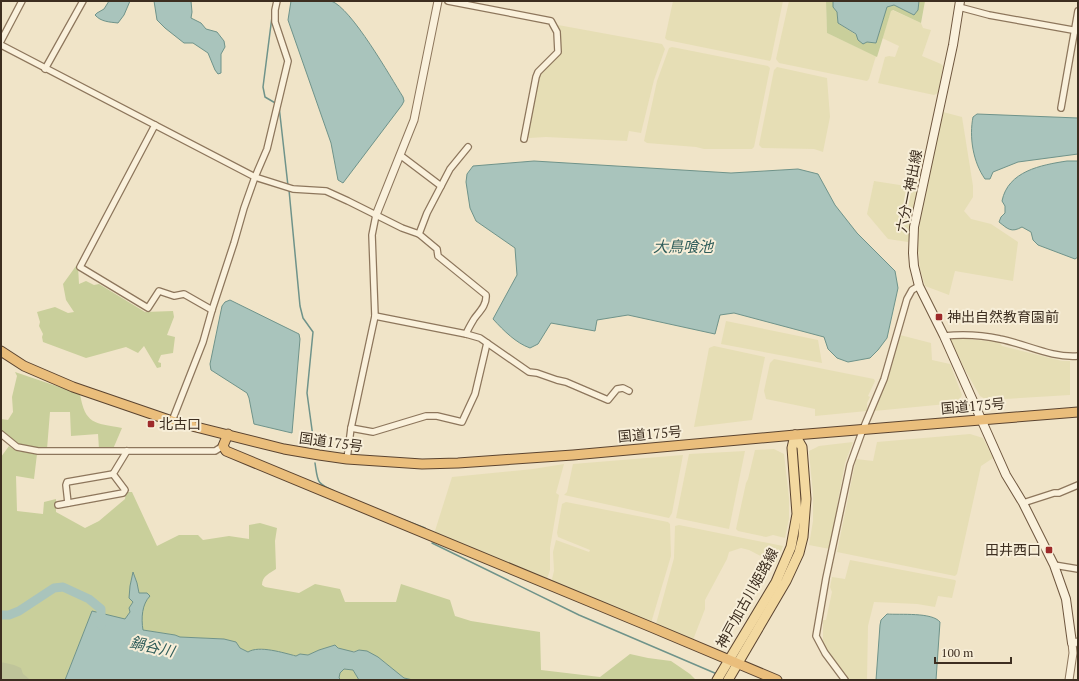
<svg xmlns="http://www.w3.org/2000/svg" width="1079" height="681" font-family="'PT Serif','Noto Sans JP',serif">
<rect width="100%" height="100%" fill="#f0e4c8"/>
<g fill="#e6deb5">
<path d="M673,1H783L771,59L770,61L667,40L665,38Z"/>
<path d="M789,1H826L827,33L876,56L869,79L867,81L779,63L776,59Z"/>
<path d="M892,10L921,23L923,28L931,30L922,56L941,64L943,66L938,93L934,95L878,83L885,57L889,56L895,57L899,46L882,38L891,11Z"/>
<path d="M558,25L662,44L665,49L654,80L641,133L629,131L627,141L546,137L529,138L527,135L538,76L560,54V33L557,28Z"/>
<path d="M672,47L768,66L770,68L754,147L752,149H704L696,147L647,143L644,141L657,81L669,48Z"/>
<path d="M777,67L827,78L830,117L823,152L814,149L762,148L759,145L774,70Z"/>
<path d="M943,112L962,117L973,186V197L964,211L971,219L991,224L1018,242L1013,281L955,271L949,295L925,286L920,269L917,242L920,222Z"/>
<path d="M874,181L919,188L908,242L888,239L867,214Z"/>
<path d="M726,321L818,340L822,363L721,344Z"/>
<path d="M900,335L931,343L932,360L950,364L962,395L957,403L874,411L886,381Z"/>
<path d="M950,338H956L999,342L1002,346L1062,361H1070V395L987,400L980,396L964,368Z"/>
<path d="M714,346L765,357L752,420L694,427L709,348Z"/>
<path d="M774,359L874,379L875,381L868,396L870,397L867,403V411L815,416V409L766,399L764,391L770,363Z"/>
<path d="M970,434L983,438L993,458L981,466L957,574L955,576L837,552L856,459L873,461L877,442Z"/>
<path d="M853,442L845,463L837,506L839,509L830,549L809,545L813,521V495L809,451L819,446Z"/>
<path d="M774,449L784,454L789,498V519L785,538L773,535L766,537L738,531L736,529L746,483L748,479L755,450Z"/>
<path d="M745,451L729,529L676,518L689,454Z"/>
<path d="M683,455L672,513L669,518L564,495L567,492L573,464Z"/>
<path d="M564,464L556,493L559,495L550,548V570L547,579L434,534L452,477L533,469Z"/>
<path d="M566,502L668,522L670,524L671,556L651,623L551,583L554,571L553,552L556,540L589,552L590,550L558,537L557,533L562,504Z"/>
<path d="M679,525L783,546L776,564L749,550L741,548L729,552L727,559L705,600V609L693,640L656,624L674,558L675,526Z"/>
<path d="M850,560L955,580L956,581L952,598L938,596L935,607L917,604L874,602L868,626L867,680H849L840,670L823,643V620H826L832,592L830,587L832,577L845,579Z"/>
</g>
<g fill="#c9cf9b">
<path d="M826,1H833V7L837,12L838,23L867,42L876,43L887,7L894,5L914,15L918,10L919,1H925L921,23L893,10L891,11L877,57L827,33Z"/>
<path d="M76,266H78L79,284L86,281L94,285L99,284L145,312L173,311L174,317L167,335L175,337L173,353L161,355L158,362L161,363V367L157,368L144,346L138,353L126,347L86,358L43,342L42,337L43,334L39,326L40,322L37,312L55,307L68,313L74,312L66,300L63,284Z"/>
<path d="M15,372L80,394C85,424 94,423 122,428L113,449H99L98,434L71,436L70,412H50L47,449L25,448L18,445L1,432V419L8,420L13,412L12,397L17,376Z"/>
<path d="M9,446L17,451L37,454L34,479L16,476L17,511L43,514L44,502L56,499V512L85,528L99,521L125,499L126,492H132L157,546L179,535H198L203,540L229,536L249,539V525L260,523L277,528L275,541L276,569C270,573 262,576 262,585L265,587L299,593L315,584L340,589L345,602H396L401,584L450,600L455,616L471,621L540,632L541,670L600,677L630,654L648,658L671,661L690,674L696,680H413L404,678L378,657L359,650C352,653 341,651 335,645L319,650L308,655L300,654L296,656L262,649L248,652L240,648L236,642L224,639L180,637L175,635L142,630C141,618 141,604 150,596L147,593H139L137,583L133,572L130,586L133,602L129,608L130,612L125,620L92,611L65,680H31L1,662V457Z"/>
<path d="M344,669L353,670L359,680H341L339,678L340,673Z"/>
</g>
<path fill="#bfc49a" d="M1,662L14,665L21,668L23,674L31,680H1Z"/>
<g fill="#a9c4bc" stroke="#6f938a">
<path d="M109,1H130L124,15L118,23C110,22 101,22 95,15L97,13L104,9Z"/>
<path d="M154,1H191L192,12L191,18L201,23L206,29L217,32L224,41L225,47L221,54V73L218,74L215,70L208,53L193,43H184L165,28L157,20Z"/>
<path d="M291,1C300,1 324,0 331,1C351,7 391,78 403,97L404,101L402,105L343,183L338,180L331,143L288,20Z"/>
<path d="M833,1H919L918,10L914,15L894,5L887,7L876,43L867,42L863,44L858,40L856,34L838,23L837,12L833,7Z"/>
<path d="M977,114L1078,118V154L1018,162L993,172L990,179H985C973,162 969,137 973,117Z"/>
<path d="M534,161L731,173L798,169L818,174L835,205L857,233L895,271L898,288L887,338L878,350L870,358L848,362L837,358L828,349L824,337L734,313L720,315L715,334L628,315L597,320L595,331L551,323L538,344L530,348C516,343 504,331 493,319L517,275L515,248L476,221L470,208L466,182L467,174L473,166Z"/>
<path d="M1067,161H1078V257L1075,259L1038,245L1033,240L1031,232L1022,227C1011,233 1008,229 999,222L1001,217L1005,213V206L1002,201C1008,171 1041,165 1067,161Z"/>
<path d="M230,300L299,334L300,339L292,433L254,424L249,398L247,393L211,370L210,364L222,306L225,302Z"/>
<path d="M133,572L137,583L139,593H147L150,596C142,604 141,618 143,630L175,635L180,637L224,639L236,642L240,648L248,652C259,645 284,653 296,656L300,654L308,655L319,650L335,645L338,648L354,652L359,650L367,651L378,657L404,678L413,680H359L353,670L344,669L340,673L339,678L341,680H65L92,611L125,619L130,612L129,608L133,602L129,598L130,586Z"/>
<path d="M887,614C900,615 932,612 940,622L936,680H876L880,625L881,620Z"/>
</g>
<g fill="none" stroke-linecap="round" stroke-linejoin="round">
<g stroke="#6f938a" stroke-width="1.5">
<path d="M274,1L263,87L265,97L277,104"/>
<path d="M279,106L288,186"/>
<path d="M289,190L300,306L303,318L313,332L307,393L313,437"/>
<path d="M315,463C318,482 316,483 334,491"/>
<path d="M404,520L425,528"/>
<path d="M432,543L579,615L717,674"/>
</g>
<path stroke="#a9c4bc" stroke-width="9" d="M1,615H9L19,611L54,588L63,587L89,599L101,609V625"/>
<defs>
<g id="minor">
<path d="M448,1L551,21L557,32L558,52L538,72L536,77L524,139"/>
<path d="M959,7L989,15L1078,31"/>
<path d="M1,41L22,1"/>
<path d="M1,45L255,177L293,189L326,191L348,201L402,228L419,234L427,213L450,169L468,147"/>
<path d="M45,69L83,1"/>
<path d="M1061,108L1078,11"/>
<path d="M155,125L80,267L148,308L159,291L174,296L184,294L212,310"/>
<path d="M400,155L441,186"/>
<path d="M419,234L437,249L438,256L486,295C487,305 479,312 474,319C471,324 468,329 466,334"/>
<path d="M375,316L466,334L480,338L529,372L537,373L557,380L566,382L608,400L617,389L623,388L629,391"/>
<path d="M944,336C962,334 982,335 1000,339C1026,344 1051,358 1078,356"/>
<path d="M172,421L203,342L212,310L234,243L244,208L255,177L267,149L288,61L275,22V10L277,1"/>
<path d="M351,428L373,432L426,416H437L462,422L475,394L487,343"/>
<path d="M1,434L17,447L38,451H215L223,446"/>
<path d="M347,459L351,428L375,316L372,235L376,215"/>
<path d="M68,503L66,485L67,482L113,474"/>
<path d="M1023,503L1054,493H1059L1078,485"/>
<path d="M58,505L123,493L125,490L113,474L127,451"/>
<path d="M1054,565L1078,569"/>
<path d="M845,680L825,653L816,636L826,578L850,465L863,429L884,379L907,299L912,290L919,286"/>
</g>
<g id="tertiary">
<path d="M376,215L414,120L438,1"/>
<path d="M1069,680L1073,653L1072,643L1078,642"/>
</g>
<path id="secondary" d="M960,1L953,45L914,227L913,253L914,266L919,286L944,336L1006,475L1023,503L1054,565L1066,599L1072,643"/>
<g id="primary">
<path d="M717,680L776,582L791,547L797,514L792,448L795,435"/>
<path d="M728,680L786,581L799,553L803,537L806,499L802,447L795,435"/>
</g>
<g id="trunk">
<path d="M1,351L24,366L73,387L172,421L284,449L319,455L347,459L422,464L458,463L573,455L795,435L1078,412"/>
<path d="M228,434L223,446L226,451L651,627L777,680"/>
</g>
</defs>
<use href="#minor" stroke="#8d765c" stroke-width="8"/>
<use href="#tertiary" stroke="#8d765c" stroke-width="9"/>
<use href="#secondary" stroke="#6f573f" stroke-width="10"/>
<use href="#primary" stroke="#5b4430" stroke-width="11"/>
<use href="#trunk" stroke="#5b4430" stroke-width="11"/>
<use href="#minor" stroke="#faf1dc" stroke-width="5.5"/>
<use href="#tertiary" stroke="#faf1dc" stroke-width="7"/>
<use href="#secondary" stroke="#faf1dc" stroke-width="8"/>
<use href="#primary" stroke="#f3d9a0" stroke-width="9"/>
<use href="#trunk" stroke="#eabe7c" stroke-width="9"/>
</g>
<g fill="#9e2a2b" stroke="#f7eed8" stroke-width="1.5">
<rect x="935" y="313" width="8" height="8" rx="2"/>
<rect x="147" y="420" width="8" height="8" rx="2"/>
<rect x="1045" y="546" width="8" height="8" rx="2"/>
</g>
<g text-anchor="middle" stroke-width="4" stroke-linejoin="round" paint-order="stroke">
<g font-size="14" fill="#3d2e20" stroke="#f7eed8">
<text transform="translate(909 191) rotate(-79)" y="5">六分一神出線</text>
<text transform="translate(973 406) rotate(-5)" y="5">国道175号</text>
<text transform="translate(650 434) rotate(-5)" y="5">国道175号</text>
<text transform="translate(331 442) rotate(8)" y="5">国道175号</text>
<text transform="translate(747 598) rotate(-61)" y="5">神戸加古川姫路線</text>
</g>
<g font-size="14" fill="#3d2e20" stroke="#f7eed8" text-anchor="start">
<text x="947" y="322">神出自然教育園前</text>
<text x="159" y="429">北古口</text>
<text x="1041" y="555" text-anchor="end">田井西口</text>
</g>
<g font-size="15" font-style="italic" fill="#2f5d5a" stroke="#f7eed8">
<text x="683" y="252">大鳥喰池</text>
<text transform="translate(152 647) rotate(13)" y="5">鍋谷川</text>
</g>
</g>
<rect width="1079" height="681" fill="none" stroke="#3d2e20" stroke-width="4"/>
<path d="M935 657v6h76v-6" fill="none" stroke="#3d2e20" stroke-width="2"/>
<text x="941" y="657" font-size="12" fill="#3d2e20" stroke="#f7eed8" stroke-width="3" paint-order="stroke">100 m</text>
</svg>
